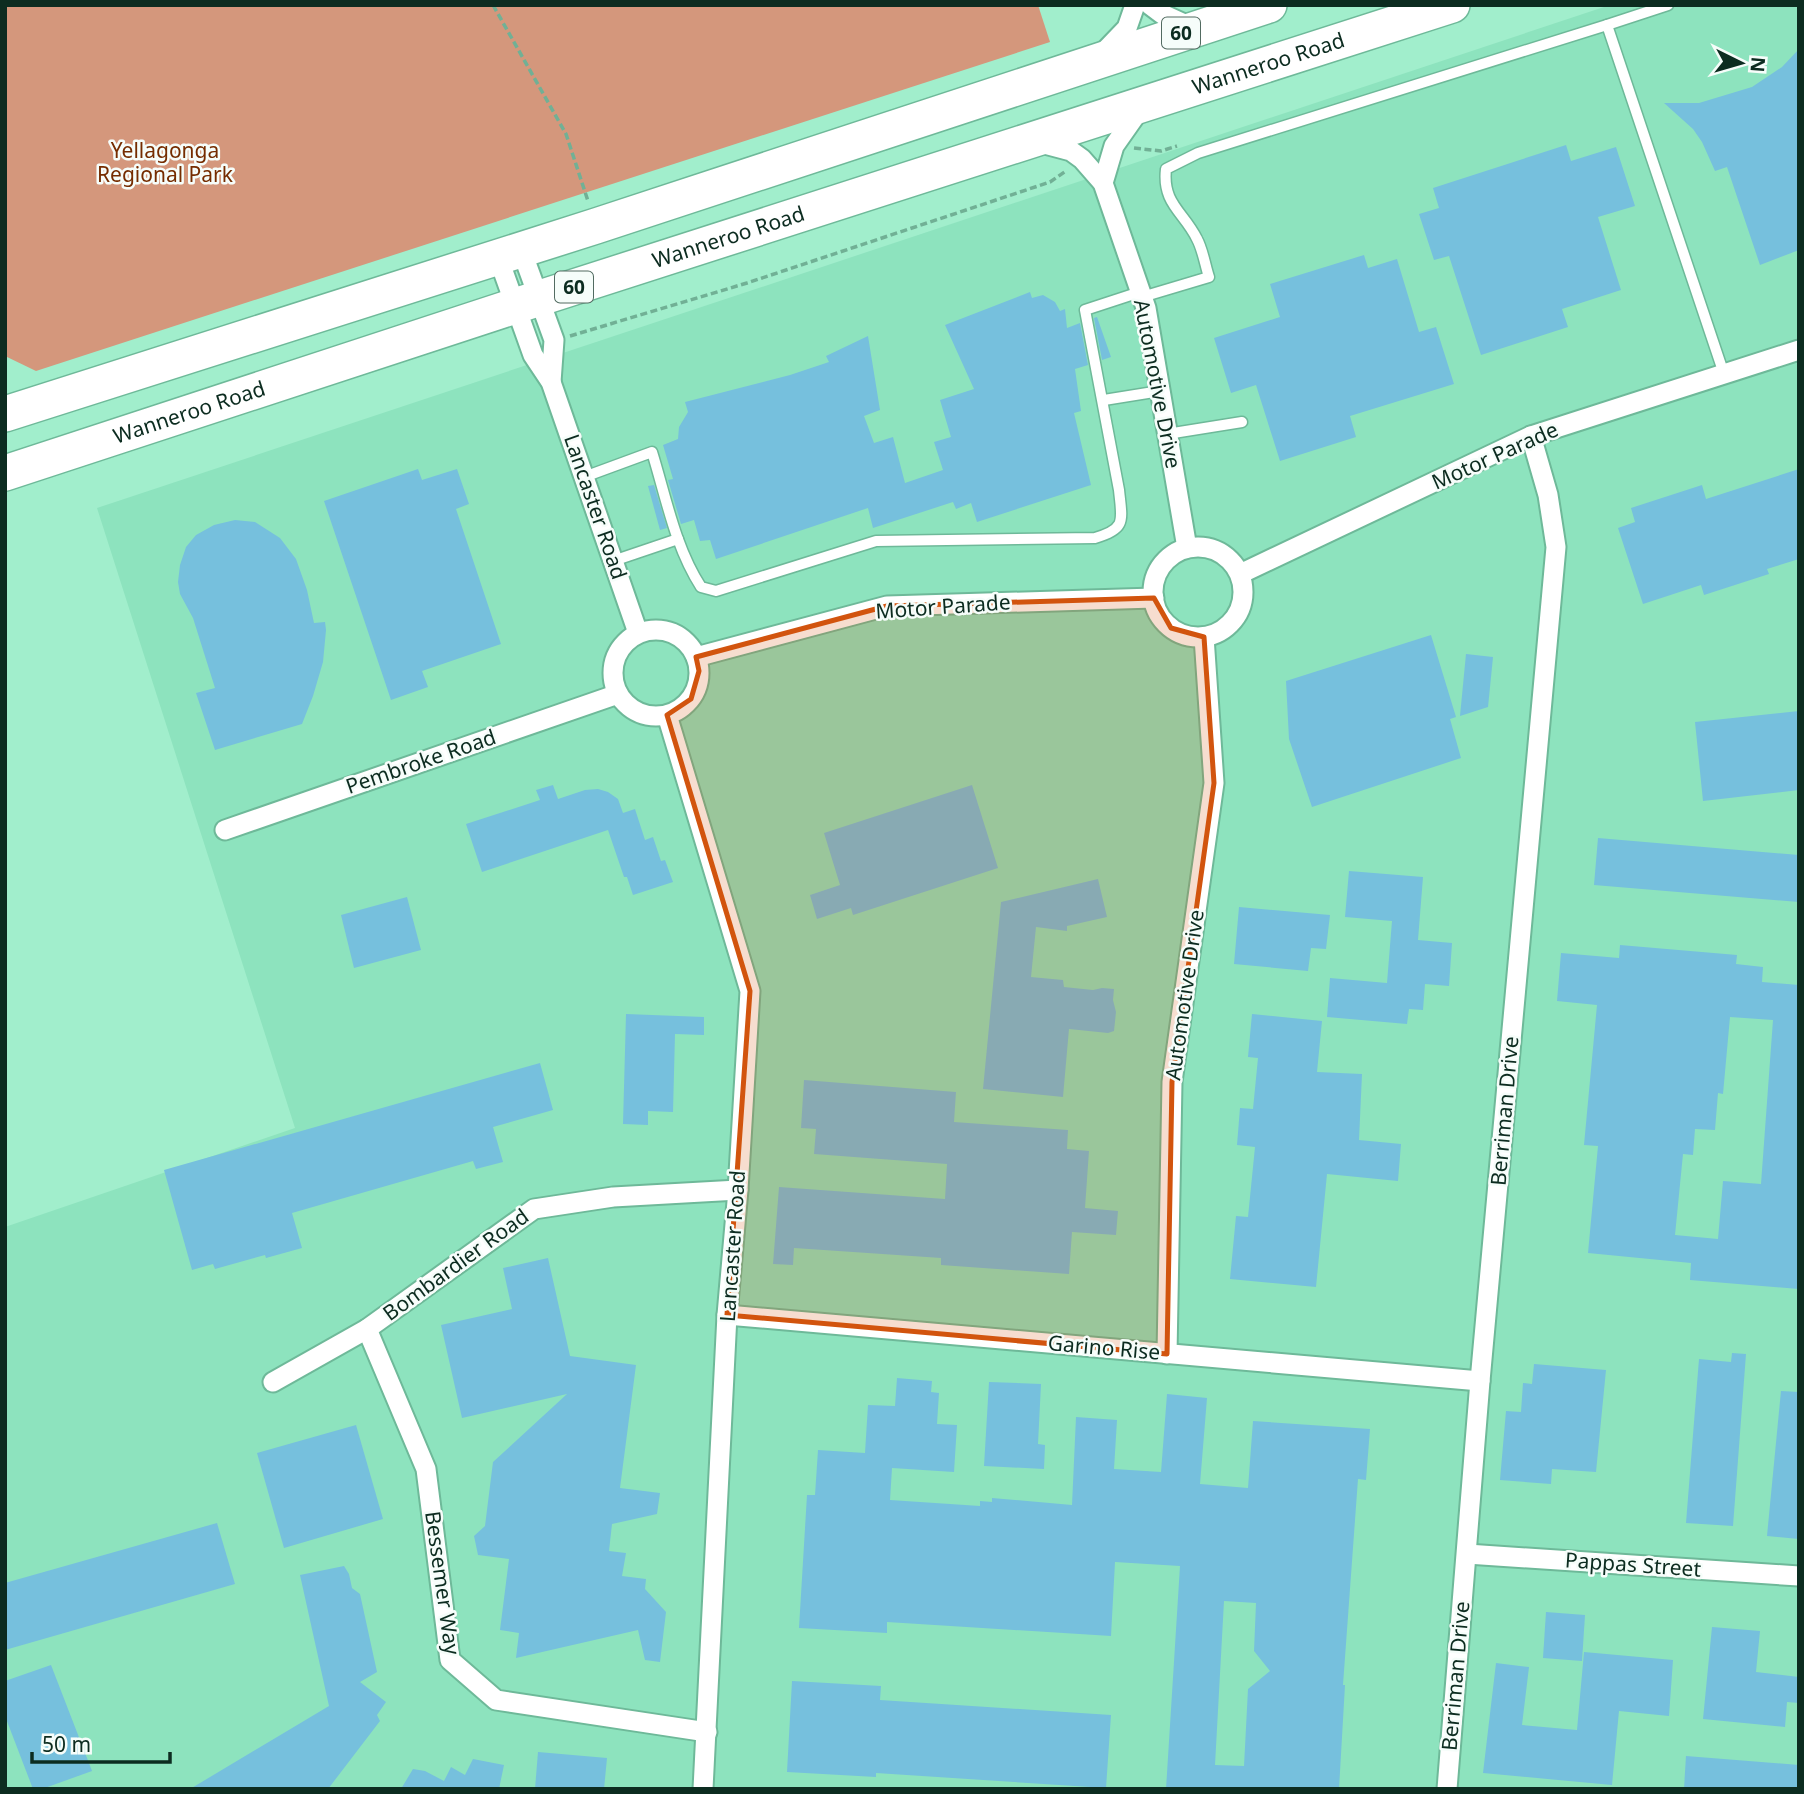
<svg xmlns="http://www.w3.org/2000/svg" width="1804" height="1794" font-family="'Noto Sans',sans-serif">
<rect width="100%" height="100%" fill="#a1eecc"/>
<path fill="#8de3be" d="M1610,5H1799V1789H5V1227L295,1128L97,508Z"/>
<path fill="#d4977c" d="M5,5H1038L1050,42L36,371L5,356Z"/>
<g fill="#76c0dd" fill-rule="evenodd">
<path d="M1799,49V250L1760,265L1727,167L1715,171L1702,142L1693,129L1664,103H1699L1752,87L1782,67Z"/>
<path d="M1566,145L1571,161L1616,147L1635,206L1598,217L1621,290L1562,309L1568,327L1481,355L1449,256L1434,260L1419,214L1439,208L1433,188Z"/>
<path d="M1364,255L1368,268L1397,259L1419,332L1436,327L1454,384L1350,416L1356,437L1280,461L1256,385L1231,393L1214,338L1280,317L1270,284Z"/>
<path d="M1030,292L1032,298L1043,295L1055,302L1060,311L1065,309L1067,328L1080,323L1088,365L1075,369L1081,411L1074,413L1091,485L977,522L971,503L956,509L953,502L873,528L868,508L716,559L710,540L700,541L694,520L681,524L668,480L673,479L663,445L678,439L679,427L688,412L685,402L790,375L829,362L826,356L868,336L880,410L864,416L874,443L893,437L905,483L943,470L934,442L951,437L940,400L974,389L945,325Z"/>
<path d="M1097,317L1111,357L1102,360L1094,318Z"/>
<path d="M418,469L422,480L457,469L469,504L456,509L501,644L422,671L428,687L391,700L324,501Z"/>
<path d="M1799,469V559L1767,569L1769,574L1704,595L1701,585L1643,604L1618,528L1635,522L1631,508L1702,485L1706,499Z"/>
<path d="M654,485L667,528L660,530L648,486Z"/>
<path d="M235,520L255,522L280,538L296,559L307,590L314,623L325,622L326,630L323,662L313,696L302,724L215,750L196,693L215,688L193,618L180,594L178,582L180,565L186,547L196,535L214,525Z"/>
<path d="M1431,635L1456,717L1450,719L1461,758L1312,807L1289,739L1286,681Z"/>
<path d="M1466,654L1493,657L1488,707L1460,716Z"/>
<path d="M1799,711V790L1703,801L1695,722Z"/>
<path d="M553,785L558,799L585,790L598,789L608,792L618,799L623,813L635,809L645,840L653,837L661,861L665,860L673,882L633,895L627,877H624L608,830L482,872L466,824L540,800L536,790Z"/>
<path d="M972,785L998,868L853,915L851,908L817,919L810,895L840,885L824,833Z"/>
<path d="M1598,838L1799,855V902L1594,885Z"/>
<path d="M1349,871L1423,877L1418,940L1452,943L1449,986L1425,984L1423,1010L1409,1009L1407,1024L1327,1017L1330,978L1387,983L1392,921L1345,917Z"/>
<path d="M1098,879L1107,917L1067,926V931L1036,927L1031,977L1063,980L1064,987L1093,990L1102,988L1114,989L1113,1000L1116,1012L1114,1031L1108,1033L1069,1029L1063,1097L983,1089L1001,902Z"/>
<path d="M407,897L421,950L354,968L341,915Z"/>
<path d="M1239,907L1330,915L1326,949L1311,948L1308,971L1234,964Z"/>
<path d="M1620,945L1737,955L1736,964L1763,967L1762,982L1799,985V1289L1690,1280L1691,1263L1588,1253L1598,1146L1584,1145L1597,1005L1557,1001L1561,953L1619,958ZM1730,1017L1773,1020L1761,1184L1723,1181L1718,1239L1675,1235L1683,1154L1693,1155L1695,1129L1715,1130L1718,1093L1723,1094Z"/>
<path d="M626,1014L704,1017V1035L675,1034L673,1112L648,1111V1125L623,1124Z"/>
<path d="M1252,1014L1322,1021L1317,1072L1362,1074L1359,1140L1401,1144L1398,1181L1327,1174L1316,1287L1230,1279L1236,1216L1248,1217L1255,1147L1237,1145L1240,1108L1253,1109L1258,1058L1248,1057Z"/>
<path d="M540,1063L553,1110L493,1127L503,1162L476,1169L473,1161L292,1213L302,1248L266,1258L265,1255L215,1269L213,1264L192,1270L164,1170Z"/>
<path d="M804,1080L956,1092L954,1122L1068,1130L1067,1149L1089,1151L1085,1208L1118,1211L1116,1235L1072,1232L1069,1274L941,1265V1258L794,1248L793,1265L773,1264L779,1187L945,1199L947,1164L814,1154L816,1129L801,1128Z"/>
<path d="M548,1258L570,1356L636,1365L620,1488L660,1493L657,1514L612,1524L609,1551L626,1553L622,1576L646,1579L645,1589L666,1612L660,1662L645,1660L638,1630L516,1658L519,1633L500,1630L509,1559L478,1555L474,1536L485,1526L493,1462L567,1394L462,1418L441,1325L512,1309L503,1268Z"/>
<path d="M1732,1353L1746,1354L1733,1526L1686,1523L1699,1359L1731,1362Z"/>
<path d="M1534,1364L1606,1370L1596,1472L1552,1469L1551,1484L1500,1480L1506,1411L1521,1412L1523,1383L1532,1384Z"/>
<path d="M897,1378L932,1381L931,1392L939,1393L937,1424L957,1425L954,1472L892,1468L890,1500L980,1506V1501L992,1502V1498L1072,1505L1076,1417L1117,1420L1114,1469L1161,1472L1167,1394L1207,1398L1200,1484L1248,1488L1253,1421L1370,1429L1366,1480L1358,1479L1343,1685H1345L1339,1789H1166L1180,1566L1115,1562L1111,1636L887,1622V1633L799,1628L807,1495H815L818,1450L865,1453L868,1405L895,1406ZM1224,1601L1256,1603L1254,1651L1270,1671L1248,1689L1244,1766L1215,1765Z"/>
<path d="M989,1382L1041,1384L1038,1444L1045,1445L1044,1469L984,1466Z"/>
<path d="M1781,1391L1799,1392V1539L1767,1536Z"/>
<path d="M356,1425L383,1519L284,1548L257,1453Z"/>
<path d="M217,1523L235,1584L5,1650V1583Z"/>
<path d="M344,1566L349,1574L352,1588L360,1594L377,1672L360,1682L386,1702L377,1715L380,1721L328,1789H190L329,1706L300,1575Z"/>
<path d="M1546,1612L1585,1615L1582,1661L1543,1658Z"/>
<path d="M1712,1627L1760,1631L1756,1672L1799,1677V1703L1787,1702L1785,1727L1703,1719Z"/>
<path d="M1584,1652L1673,1660L1669,1716L1619,1711L1612,1785L1483,1773L1496,1663L1529,1667L1522,1725L1577,1730Z"/>
<path d="M51,1665L92,1771L42,1789H33L5,1716V1681Z"/>
<path d="M792,1681L881,1686L880,1700L1111,1715L1106,1788L876,1773V1777L787,1772Z"/>
<path d="M538,1752L607,1758L604,1789H535Z"/>
<path d="M1686,1756L1799,1765V1789H1684Z"/>
<path d="M473,1759L504,1765L499,1789H401L413,1769L425,1771L444,1781L451,1767L465,1775Z"/>
</g>
<g fill="none" stroke-linecap="round" stroke-linejoin="round">
<defs>
<g id="lane">
<path d="M1668,5L1607,25L1724,374"/>
<path d="M1142,297L1209,277C1205,265 1203,250 1197,239C1184,212 1162,204 1166,169L1198,153L1607,25"/>
<path d="M1104,400L1160,391"/>
<path d="M1167,434L1242,422"/>
<path d="M584,477L652,452C666,497 675,547 701,587L716,591L876,541L1095,538C1127,529 1122,520 1119,490L1085,310L1140,292"/>
<path d="M613,561L678,539"/>
</g>
<g id="street">
<path d="M1150,5L1162,14L1195,29"/>
<path d="M1103,53L1127,28L1135,5"/>
<path d="M1037,142L1071,151L1082,159L1103,183L1146,308L1187,548"/>
<path d="M1103,183L1114,146L1140,109"/>
<path d="M521,249L554,340L551,382"/>
<path d="M498,257L533,355L551,382L638,633"/>
<circle cx="1198" cy="592" r="45"/>
<path d="M1240,574L1531,436L1799,350"/>
<circle cx="656" cy="673" r="43"/>
<path d="M696,657L887,606L1154,598"/>
<path d="M667,715L750,991L738,1190L727,1315L703,1789"/>
<path d="M225,830L618,694"/>
<path d="M727,1315L1480,1381"/>
<path d="M367,1329L426,1469L450,1660L496,1700L707,1732"/>
<path d="M1167,1354L1172,1082L1214,783L1204,637"/>
<path d="M273,1382L367,1329L534,1209L613,1197L738,1190"/>
<path d="M1467,1554L1799,1576"/>
<path d="M1447,1789L1480,1381L1556,547L1548,495L1531,436"/>
</g>
<g id="highway">
<path d="M5,414L596,226L1269,5"/>
<path id="s1" d="M5,473L515,306L1452,5"/>
</g>
</defs>
<use href="#lane" stroke="#6eb999" stroke-width="13"/>
<use href="#street" stroke="#6eb999" stroke-width="23"/>
<use href="#highway" stroke="#6eb999" stroke-width="38"/>
<g stroke="#71b095" stroke-width="3.5" stroke-dasharray="7 3.5" stroke-linecap="butt">
<path d="M493,5L566,134L588,201"/>
<path d="M1134,148L1161,151L1177,146"/>
<path d="M570,336L747,283L1050,182L1066,171"/>
</g>
<use href="#lane" stroke="#fff" stroke-width="10"/>
<use href="#street" stroke="#fff" stroke-width="19"/>
<use href="#highway" stroke="#fff" stroke-width="35"/>
</g>
<path fill="#d2540e" fill-opacity="0.2" stroke="#d2540e" stroke-width="5" stroke-linejoin="round" d="M1154,598L1171,628L1204,637L1214,783L1172,1082L1167,1354L727,1315L750,991L667,715L691,699L699,671L696,657L887,606Z"/>
<g text-anchor="middle" stroke-width="5" stroke-linejoin="round" paint-order="stroke">
<g fill="#f6fdfa" stroke="#526b61" stroke-width="2">
<rect x="1162" y="17.5" width="38" height="31" rx="5"/>
<rect x="555" y="271.5" width="38" height="31" rx="5"/>
</g>
<g font-size="19" font-weight="bold" fill="#0c2c20">
<text x="1181" y="40">60</text>
<text x="574" y="294">60</text>
</g>
<g font-size="21" fill="#0c2c20" stroke="#f6fdfa">
<text dy="7" stroke="none"><textPath href="#s1" startOffset="1328">Wanneroo Road</textPath></text>
<text dy="7" stroke="none"><textPath href="#s1" startOffset="761">Wanneroo Road</textPath></text>
<text transform="translate(1157 384) rotate(79)" y="7">Automotive Drive</text>
<text dy="7" stroke="none"><textPath href="#s1" startOffset="194">Wanneroo Road</textPath></text>
<text transform="translate(1495 456) rotate(-24)" y="7">Motor Parade</text>
<text transform="translate(595 507) rotate(71)" y="7">Lancaster Road</text>
<text transform="translate(943 607) rotate(-4)" y="7">Motor Parade</text>
<text transform="translate(421 762) rotate(-19)" y="7">Pembroke Road</text>
<text transform="translate(1185 995) rotate(-82)" y="7">Automotive Drive</text>
<text transform="translate(1505 1111) rotate(-85)" y="7">Berriman Drive</text>
<text transform="translate(733 1246) rotate(-86)" y="7">Lancaster Road</text>
<text transform="translate(456 1265) rotate(-36)" y="7">Bombardier Road</text>
<text transform="translate(1104 1348) rotate(5)" y="7">Garino Rise</text>
<text transform="translate(1633 1565) rotate(4)" y="7">Pappas Street</text>
<text transform="translate(442 1583) rotate(82)" y="7">Bessemer Way</text>
<text transform="translate(1456 1676) rotate(-85)" y="7">Berriman Drive</text>
</g>
<g font-size="21" fill="#752c00" stroke="#f6fdfa">
<text x="165" y="158">Yellagonga<tspan x="165" dy="24">Regional Park</tspan></text>
</g>
</g>
<rect width="1804" height="1794" fill="none" stroke="#0c2c20" stroke-width="14"/>
<g transform="translate(1741 63) rotate(95)" stroke="#f6fdfa" stroke-width="5" paint-order="stroke">
<path d="M0-5L12 26L0 18L-12 26Z" fill="#0c2c20"/>
<text y="-10" font-size="19" font-weight="bold" text-anchor="middle" fill="#0c2c20">N</text>
</g>
<path d="M32 1752v10h138v-10" fill="none" stroke="#0c2c20" stroke-width="3.5"/>
<text x="42" y="1752" font-size="21" fill="#0c2c20" stroke="#f6fdfa" stroke-width="5" paint-order="stroke">50 m</text>
</svg>
